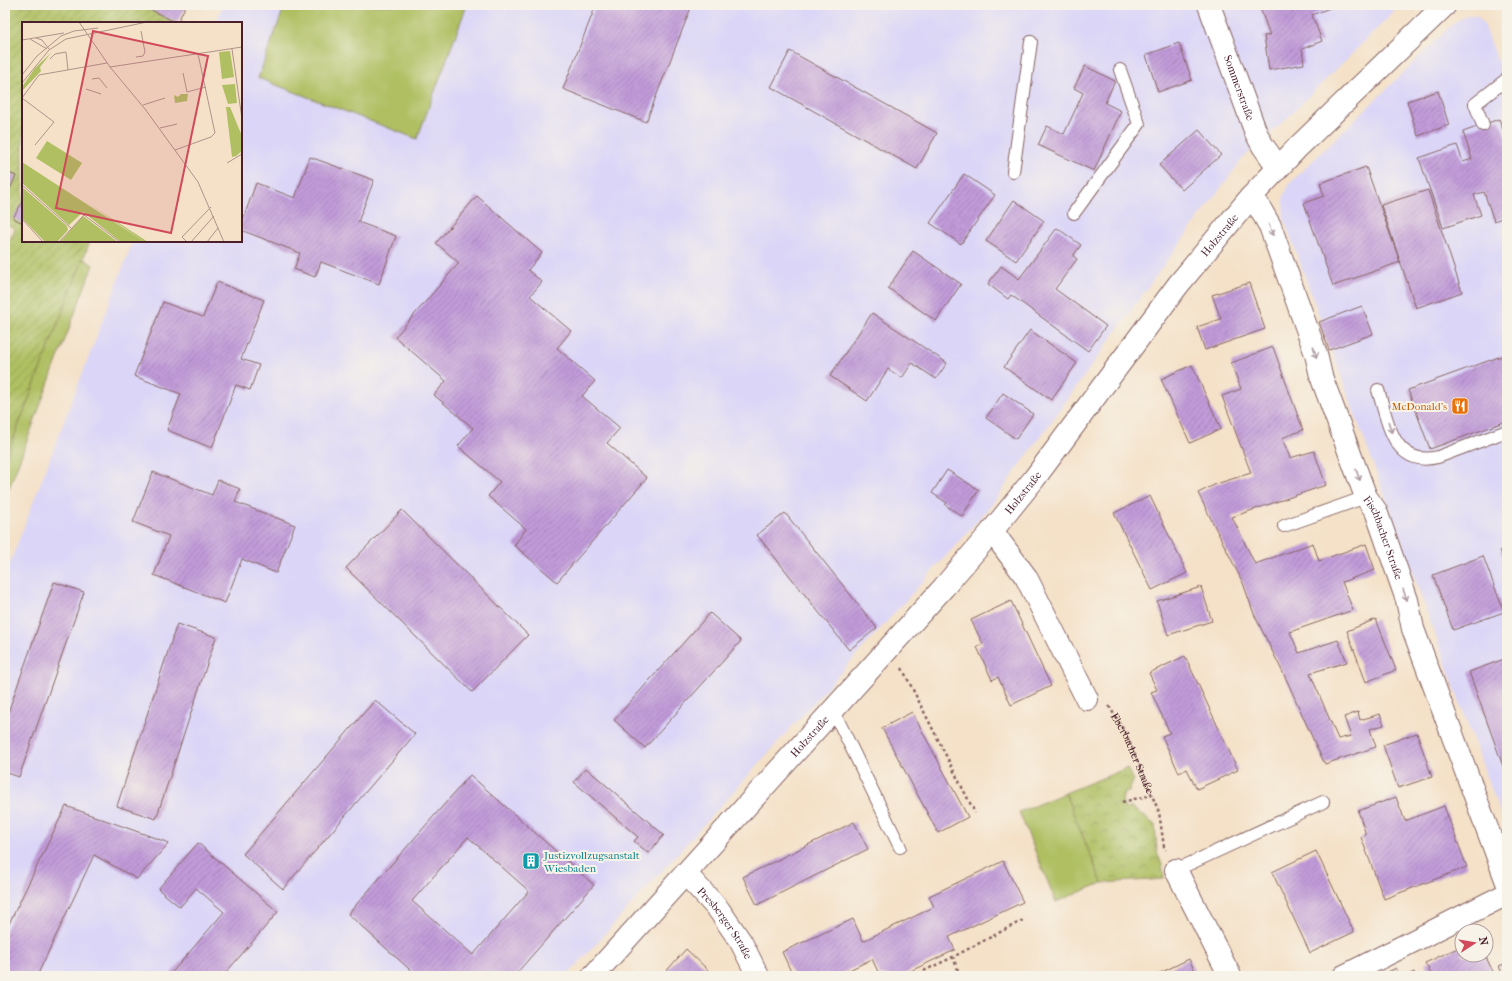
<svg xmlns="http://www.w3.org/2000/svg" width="1512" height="981" font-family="'IM FELL French Canon',serif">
<defs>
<pattern id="park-crowns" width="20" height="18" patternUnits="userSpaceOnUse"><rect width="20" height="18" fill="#afbf62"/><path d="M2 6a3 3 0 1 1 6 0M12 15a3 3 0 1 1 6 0" fill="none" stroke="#909b51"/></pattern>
<pattern id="garden-furrows" width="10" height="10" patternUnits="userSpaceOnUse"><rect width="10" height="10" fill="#afbf62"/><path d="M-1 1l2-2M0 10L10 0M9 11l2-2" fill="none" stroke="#909b51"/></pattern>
<pattern id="building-hatch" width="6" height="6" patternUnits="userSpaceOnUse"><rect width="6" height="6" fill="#c19bd9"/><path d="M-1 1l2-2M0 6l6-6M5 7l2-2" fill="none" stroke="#9f7eb0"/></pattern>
</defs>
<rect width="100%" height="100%" fill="#f7f3e8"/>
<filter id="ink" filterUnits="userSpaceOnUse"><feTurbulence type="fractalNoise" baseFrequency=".025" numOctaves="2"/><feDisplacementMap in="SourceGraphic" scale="8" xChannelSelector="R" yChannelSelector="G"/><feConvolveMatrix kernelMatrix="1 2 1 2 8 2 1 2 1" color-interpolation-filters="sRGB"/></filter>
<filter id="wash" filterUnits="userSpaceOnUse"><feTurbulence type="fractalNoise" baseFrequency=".012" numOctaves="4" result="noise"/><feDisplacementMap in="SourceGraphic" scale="16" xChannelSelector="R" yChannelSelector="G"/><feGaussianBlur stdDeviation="0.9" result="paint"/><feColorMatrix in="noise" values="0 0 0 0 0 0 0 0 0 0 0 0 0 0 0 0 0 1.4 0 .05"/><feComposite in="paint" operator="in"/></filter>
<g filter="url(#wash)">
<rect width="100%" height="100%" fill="#f4e1c8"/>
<g fill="#dbd6f7">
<path d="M223,5H1401L1282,123L1243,158L1161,269L990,507L567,976H5V576L133,241H241V23H216Z"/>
<path d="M1468,15L1477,16L1484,24L1507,85V832L1284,219L1283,199L1289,184L1455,22Z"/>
</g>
<g fill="#afbf62" stroke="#7c6f46">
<path d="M285,5H467L417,139L258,78Z"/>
<path d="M83,258L93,265L5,499V460Z"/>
<path d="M1065,793L1102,883L1056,902L1019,812Z"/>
</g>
<path fill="url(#park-crowns)" stroke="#7c6f46" d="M1127,768L1133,781L1129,791L1125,792C1121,799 1121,804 1127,810L1131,807L1155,825L1157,852L1162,865L1164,879L1102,883L1065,793Z"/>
<path fill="url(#garden-furrows)" stroke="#7c6f46" d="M5,5H181L174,23H23V241H90L5,460V249L15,229L5,223Z"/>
<g id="blocks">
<g fill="url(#building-hatch)" fill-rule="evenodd">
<path d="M151,5H181L185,7L177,23L149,9Z"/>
<path d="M596,5H692L646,122L563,89Z"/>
<path d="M1259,5H1337L1312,15L1322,41L1302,49L1304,64L1269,70L1264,36L1270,35Z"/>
<path d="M1179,43L1192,80L1158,92L1146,55Z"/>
<path d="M790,51L937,133L917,169L771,87Z"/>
<path d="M1085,66L1115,81L1105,103L1121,111L1094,171L1038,145L1047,126L1064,134L1083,93L1074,88Z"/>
<path d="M1438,91L1449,125L1418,136L1407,101Z"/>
<path d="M1499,119L1507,140V216L1494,221L1484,192L1474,195L1481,215L1443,228L1419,158L1457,145L1463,162L1472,159L1463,132Z"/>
<path d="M1199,130L1221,155L1182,190L1159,165Z"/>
<path d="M310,157L374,180L358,222L396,236L379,284L321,262L315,277L294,269L300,253L241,230V225L256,183L295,198Z"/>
<path d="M1366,167L1400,262L1333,286L1304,203L1324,196L1320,183Z"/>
<path d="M5,171L16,176L8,193L5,191Z"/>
<path d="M964,174L995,195L961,244L930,223Z"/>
<path d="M1428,190L1462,292L1416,308L1381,205Z"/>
<path d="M477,196L542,253L528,270L542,282L530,296L571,331L557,348L595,381L582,396L620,428L607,443L647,478L557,582L514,545L526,529L488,496L500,482L458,446L473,428L434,395L446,381L395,337L459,263L436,243Z"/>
<path d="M1014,200L1044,221L1016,261L986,241Z"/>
<path d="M23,201V223L13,218Z"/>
<path d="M1057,228L1081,245L1073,256L1077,259L1055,289L1106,326L1088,351L1011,295L1008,299L988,284L1001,266L1019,279Z"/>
<path d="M913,251L961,284L936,321L888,288Z"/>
<path d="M217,282L264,300L241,359L259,365L250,390L236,385L212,448L167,430L181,394L134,376L163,302L203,317Z"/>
<path d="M1249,283L1265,329L1205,350L1197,327L1221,319L1212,295Z"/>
<path d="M1362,306L1373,334L1329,350L1319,322Z"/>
<path d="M872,313L947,363L936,379L912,363L902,378L888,369L867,401L830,376Z"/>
<path d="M1030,330L1077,363L1051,400L1004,367Z"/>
<path d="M1273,347L1303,430L1282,438L1290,458L1314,451L1326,485L1232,517L1255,564L1313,543L1319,561L1366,544L1375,570L1342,582L1353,610L1290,632L1299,653L1338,640L1347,662L1310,673L1338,739L1351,736L1344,717L1358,712L1360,720L1380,714L1384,725L1370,729L1376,747L1325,764L1317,748L1288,683L1254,614L1243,583L1198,493L1216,484L1251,473L1222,396L1241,389L1231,363Z"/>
<path d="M1507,354V421L1430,449L1408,390Z"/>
<path d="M1192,365L1221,429L1190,443L1161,379Z"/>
<path d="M1003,393L1033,414L1016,439L986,418Z"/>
<path d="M947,470L979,490L962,516L945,505L947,503L932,493Z"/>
<path d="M153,472L212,495L218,480L240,489L235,502L295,525L276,573L242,559L225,603L154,575L169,536L133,522Z"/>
<path d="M1150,496L1187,573L1152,590L1114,513Z"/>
<path d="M402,510L528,635L472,692L346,568Z"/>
<path d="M785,513L877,628L849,650L757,535Z"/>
<path d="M1507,548V567L1500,550Z"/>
<path d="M1483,556L1504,612L1453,630L1433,575Z"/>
<path d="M54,582L84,592L19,777L5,772V721Z"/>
<path d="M1201,587L1212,621L1168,635L1157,601Z"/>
<path d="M1011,601L1051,686L1011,705L998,677L992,680L977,647L983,644L971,620Z"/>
<path d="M710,613L741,641L645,748L614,720Z"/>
<path d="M1376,619L1396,670L1366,682L1347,631Z"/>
<path d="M177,624L216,637L156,819L117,806Z"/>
<path d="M1185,656L1238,770L1197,789L1187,769L1179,773L1162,736L1170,733L1151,692L1157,690L1149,673Z"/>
<path d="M1507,658V777L1469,672Z"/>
<path d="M375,700L415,734L283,889L243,854Z"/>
<path d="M912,712L968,817L938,833L882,728Z"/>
<path d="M1417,733L1432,777L1398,788L1383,745Z"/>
<path d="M586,768L664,835L648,853L634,841L638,837L574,782Z"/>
<path d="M470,775L594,885L514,976H417L348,914ZM468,837L529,891L473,955L412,901Z"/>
<path d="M1396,797L1405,821L1444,806L1467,867L1384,899L1361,837L1366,835L1358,811Z"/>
<path d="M66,806L169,843L137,879L94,855L37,976H5V932Z"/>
<path d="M854,822L868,849L757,905L743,877Z"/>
<path d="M198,843L278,912L223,976H169L224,912L196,888L180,907L158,889Z"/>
<path d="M1316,851L1354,932L1310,953L1272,872Z"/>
<path d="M1003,861L1023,902L949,937L955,950L900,976H880L872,959L837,976H793L782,952L853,919L863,941L934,907L929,896Z"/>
<path d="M1462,946V955H1485L1495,976H1432L1425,963Z"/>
<path d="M686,949L708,970L702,976H662Z"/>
<path d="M1189,959L1197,976H1154Z"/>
<path d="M1507,963V976H1503L1499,966Z"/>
<path d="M1396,968L1400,976H1380Z"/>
<path d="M1414,972L1416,976H1406Z"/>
</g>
</g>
</g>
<g filter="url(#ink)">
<use href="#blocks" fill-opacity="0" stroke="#866362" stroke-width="1"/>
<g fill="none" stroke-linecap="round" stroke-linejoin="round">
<defs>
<g id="lane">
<path d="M1483,125L1475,104L1507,79"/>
<path d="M1013,172L1031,42"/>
<path d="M1074,213L1139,124L1120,70"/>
<path d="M1378,390C1388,421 1393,468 1438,457L1507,431"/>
<path d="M1284,526L1366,497"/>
<path d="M833,710L900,847"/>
<path d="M1176,870L1323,802"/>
</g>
<g id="street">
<path id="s2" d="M1209,5L1256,133L1263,146L1278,167"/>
<path id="s3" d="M1250,198L1258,205L1270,226L1316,354L1321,376L1366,497L1376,511L1407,600L1413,629L1507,882"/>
<path d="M992,531L1026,577L1087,699"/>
<path d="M1176,870L1230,976"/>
<path id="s4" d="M686,874L719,910L741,942L758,976"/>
<path d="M1344,976L1507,894"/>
</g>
<g id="secondary">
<path id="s5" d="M593,976L944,587L992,531L1034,479L1178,285L1250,198L1298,147L1445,5"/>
</g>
</defs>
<use href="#lane" stroke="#866362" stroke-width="14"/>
<use href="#street" stroke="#866362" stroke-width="24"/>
<use href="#secondary" stroke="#866362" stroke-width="24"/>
<g stroke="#866362" stroke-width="2.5" stroke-dasharray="3 3" stroke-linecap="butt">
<path d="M902,668L975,813"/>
<path id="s1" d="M1109,706L1126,734L1159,812L1164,847L1166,850"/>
<path d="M1122,802L1152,795"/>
<path d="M863,976L871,973L873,976"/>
<path d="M913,976L953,957"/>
<path d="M960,976L953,957L1025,919"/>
</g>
<use href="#lane" stroke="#fff" stroke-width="12"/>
<use href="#street" stroke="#fff" stroke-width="22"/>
<use href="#secondary" stroke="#fff" stroke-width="22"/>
</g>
<defs><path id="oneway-shaft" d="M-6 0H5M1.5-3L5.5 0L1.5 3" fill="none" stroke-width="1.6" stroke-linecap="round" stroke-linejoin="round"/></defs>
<g stroke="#ae9aa0">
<use href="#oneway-shaft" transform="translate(1271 230) rotate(69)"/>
<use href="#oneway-shaft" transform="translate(1315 352) rotate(73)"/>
<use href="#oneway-shaft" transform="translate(1390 427) rotate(73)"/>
<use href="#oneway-shaft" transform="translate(1358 475) rotate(70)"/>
<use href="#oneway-shaft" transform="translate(1405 595) rotate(72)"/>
</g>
</g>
<defs>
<symbol id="restaurant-square" viewBox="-11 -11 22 22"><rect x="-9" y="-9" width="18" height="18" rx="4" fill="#e8710a" stroke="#f7f3e8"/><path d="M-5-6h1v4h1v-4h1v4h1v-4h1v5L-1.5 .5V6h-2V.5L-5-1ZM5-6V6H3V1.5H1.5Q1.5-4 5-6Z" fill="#fff"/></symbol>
<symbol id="building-square" viewBox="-11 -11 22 22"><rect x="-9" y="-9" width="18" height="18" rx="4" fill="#0f9aa8" stroke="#f7f3e8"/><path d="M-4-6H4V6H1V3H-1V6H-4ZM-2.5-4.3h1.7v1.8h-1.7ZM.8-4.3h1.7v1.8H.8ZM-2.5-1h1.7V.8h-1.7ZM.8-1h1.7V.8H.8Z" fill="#fff"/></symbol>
</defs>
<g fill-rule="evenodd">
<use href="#restaurant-square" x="1450" y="396" width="20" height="20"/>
<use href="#building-square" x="521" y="851" width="20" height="20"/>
</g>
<g text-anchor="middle" stroke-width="4" stroke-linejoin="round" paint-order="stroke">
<g font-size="11" fill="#4a1f2b" stroke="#f7f3e8">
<text dy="4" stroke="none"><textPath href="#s2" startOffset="88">Sommerstraße</textPath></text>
<text dy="4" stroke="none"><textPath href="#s5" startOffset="971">Holzstraße</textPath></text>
<text dy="4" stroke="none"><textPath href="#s5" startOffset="647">Holzstraße</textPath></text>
<text dy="4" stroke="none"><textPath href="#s3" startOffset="367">Fischbacher Straße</textPath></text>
<text dy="4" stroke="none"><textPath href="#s5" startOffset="323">Holzstraße</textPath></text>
<text dy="4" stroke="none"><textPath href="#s1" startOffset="53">Eberbacher Straße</textPath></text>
<text dy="4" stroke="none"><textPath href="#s4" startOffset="63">Presberger Straße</textPath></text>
</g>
<g font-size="11" fill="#c56008" stroke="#f7f3e8" text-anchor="end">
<text x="1447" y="410">McDonald's</text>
</g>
<g font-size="11" fill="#0d838f" stroke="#f7f3e8" text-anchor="start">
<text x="544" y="859">Justizvollzugsanstalt<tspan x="544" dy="13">Wiesbaden</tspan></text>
</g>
</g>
<g transform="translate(22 22)">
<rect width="220" height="220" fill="#f4e1c8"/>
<path d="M29,31L18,45L19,49L0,69V65L13,46ZM204,85H208L220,114V129L214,134L210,135ZM25,119L60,141L49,158L14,136ZM67,182L109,209L126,220H123Z" fill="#afbf62"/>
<path d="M159,72H166L165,79L153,81L152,73L156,75Z" fill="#afbf62"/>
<path d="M208,29L212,55L200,57L197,30ZM213,62L215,81L206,82L200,63ZM0,140L123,220H99L61,190L47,203L0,161ZM0,165L45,204L46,208L35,220H23L0,196ZM61,194L96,220H38Z" fill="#afbf62"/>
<path fill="none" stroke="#b09389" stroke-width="1" d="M57,0L88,45L123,87L176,160L202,220M14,16L20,18L27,27M8,17L25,27M0,18L42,11M210,27L220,97M114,35L121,34L123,30L119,9M28,37L33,32L44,30L46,48M88,45L220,25M161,51L165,70L184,65M0,53L15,34L39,14L52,9L76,6M70,57L77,56L85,66M0,61L27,28L44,17L125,0M64,67L79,72M121,83L143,76M138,106L155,102M13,123L32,100L0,76L17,53L85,41M153,128L189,115L193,111L176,32M205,141L220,132M0,163L49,206M0,197L21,220M37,220L62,193L98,220M165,220L160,215L189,185M169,220L192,194M185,220L196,206"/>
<path fill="#d1495b" fill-opacity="0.15" stroke="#d1495b" stroke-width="2" d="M71,9L186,34L149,211L34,186Z"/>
<rect width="220" height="220" fill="none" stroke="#4a1f2b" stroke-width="2"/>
</g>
<rect width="1512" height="981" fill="none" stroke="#f7f3e8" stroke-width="20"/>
<g transform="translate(1474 943) rotate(78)"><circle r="19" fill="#f7f3e8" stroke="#b29e9c"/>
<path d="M0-3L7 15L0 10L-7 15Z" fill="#d1495b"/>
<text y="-6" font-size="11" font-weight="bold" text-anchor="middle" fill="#4a1f2b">N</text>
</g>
</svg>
